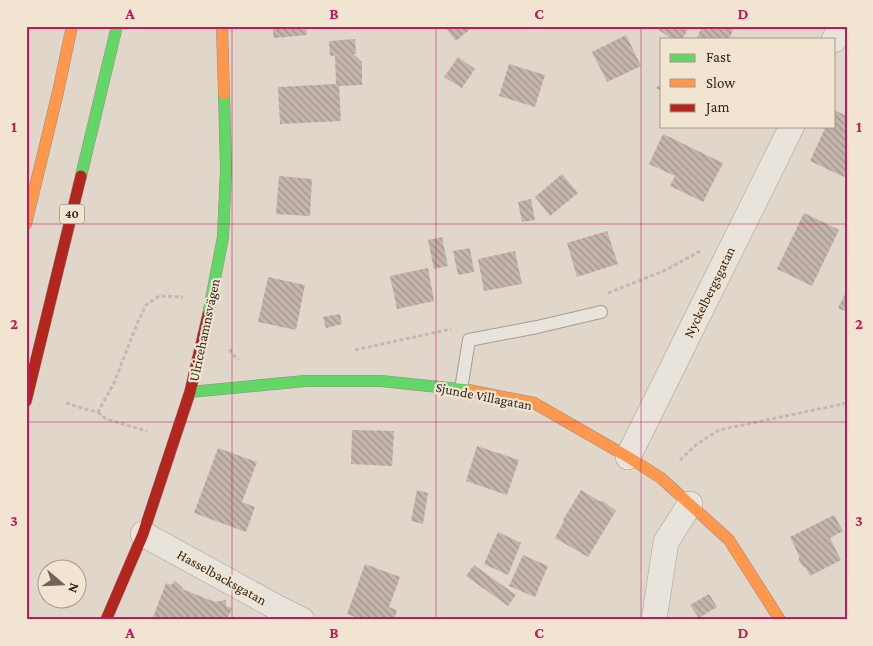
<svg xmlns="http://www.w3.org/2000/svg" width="873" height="646" font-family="'Crimson Pro',serif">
<defs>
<pattern id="building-back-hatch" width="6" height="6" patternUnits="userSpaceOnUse" patternTransform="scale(1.25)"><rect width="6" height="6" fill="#c3b5ab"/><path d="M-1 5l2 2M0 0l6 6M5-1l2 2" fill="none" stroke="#9f938b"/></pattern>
</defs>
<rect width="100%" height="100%" fill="#e0d7ca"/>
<g fill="url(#building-back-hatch)">
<path d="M272,26H306L307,35L274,38Z"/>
<path d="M444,26H474L456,41Z"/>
<path d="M662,26L676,27L690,26L682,39H672L659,30Z"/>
<path d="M702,26H731L734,28L729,39H700L697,38Z"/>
<path d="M626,35L641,66L607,82L592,52Z"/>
<path d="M355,39L356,54H353L362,62V85L339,86L341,121L280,124L278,87L336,84L335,56L342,55L330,56L329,41Z"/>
<path d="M458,57L475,69L462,88L444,77Z"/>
<path d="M509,64L545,75L535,107L499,96Z"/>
<path d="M662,83V91L656,88Z"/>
<path d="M834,110L847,116V171L844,177L810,161L826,126H834Z"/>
<path d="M663,134L723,163L703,202L670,186L675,176L649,164Z"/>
<path d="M562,174L578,193L550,216L535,197Z"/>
<path d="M279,176L312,179L310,216L276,214Z"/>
<path d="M531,199L535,220L522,222L518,202Z"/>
<path d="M804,213L839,230L812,286L777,269Z"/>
<path d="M607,231L618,264L577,277L567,243Z"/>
<path d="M442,237L448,266L434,269L428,240Z"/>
<path d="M470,248L474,272L458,275L453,251Z"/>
<path d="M515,251L522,284L484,291L478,259Z"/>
<path d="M428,268L434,301L397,309L390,276Z"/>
<path d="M268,277L305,285L296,330L258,322Z"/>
<path d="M845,294L847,295V312L838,308Z"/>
<path d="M340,314L342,324L326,328L323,317Z"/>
<path d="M352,430L394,431L392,466L351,464Z"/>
<path d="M477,446L519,460L507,495L466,481Z"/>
<path d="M218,448L257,462L242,502L255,507L246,532L194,513Z"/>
<path d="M417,490L428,493L423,524L411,521Z"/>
<path d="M581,490L599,501H603L616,511L588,557L555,538L564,521L563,520Z"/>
<path d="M834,515L843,531L830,538L841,560L810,576L806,568L802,566L799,560V556L790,537Z"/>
<path d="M498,532L521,543L508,575L484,564Z"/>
<path d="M523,555L548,566L535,597L509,586Z"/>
<path d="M365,564L400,577L389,607L397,610L394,620L385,617L384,620H363L347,614Z"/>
<path d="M474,565L516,595L508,606L466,576Z"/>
<path d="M175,581L183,588L182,589L215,602L226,600V606L232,608L227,620H152L166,583L171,585Z"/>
<path d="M709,594L717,607L699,618L690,605Z"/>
</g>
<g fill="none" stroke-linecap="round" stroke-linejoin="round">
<defs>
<path id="lane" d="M461,389L469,340L537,327L601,312"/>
<g id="street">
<path d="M834,40L841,26"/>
<path d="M628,457L792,126"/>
<path d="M143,534L276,607L302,620"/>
<path d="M654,620L666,542L690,504"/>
</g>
<g id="fast">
<path d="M81,176L117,26"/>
<path d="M208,315L223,237L226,169L224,94"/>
<path d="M190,392L305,381H381L468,390"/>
</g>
<g id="slow">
<path d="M222,26L224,94"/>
<path d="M26,224L58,92L72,26"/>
<path d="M468,390L534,403L628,457L661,478L729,540L780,620"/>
</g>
<g id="jam">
<path d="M26,401L81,176"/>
<path d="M106,620L143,534L190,392L208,315"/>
</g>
</defs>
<use href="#lane" stroke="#a59d94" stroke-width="14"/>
<use href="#street" stroke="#a59d94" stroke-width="26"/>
<use href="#fast" stroke="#948c84" stroke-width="12"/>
<use href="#slow" stroke="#948c84" stroke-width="12"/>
<use href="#jam" stroke="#948c84" stroke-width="12"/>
<g stroke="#c1bab3" stroke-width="3" stroke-dasharray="4 2.5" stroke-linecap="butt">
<path d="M608,293L666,270L700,251"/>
<path d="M230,349L231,352L238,360"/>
<path d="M355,350L451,329"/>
<path d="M66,403L85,409L98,412L114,383L137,324L146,305L159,296L183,297"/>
<path d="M98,412L106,419L147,431"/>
<path d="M680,460L697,444L719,430L847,403"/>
</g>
<use href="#lane" stroke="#e8e3db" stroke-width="12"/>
<use href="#street" stroke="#e8e3db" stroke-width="25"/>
<use href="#fast" stroke="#63d668" stroke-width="11"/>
<use href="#slow" stroke="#ff974d" stroke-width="11"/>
<use href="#jam" stroke="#b3261e" stroke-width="11"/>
</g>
<path fill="none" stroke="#c2185b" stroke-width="1" stroke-opacity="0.55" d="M232,26V620M436,26V620M641,26V620M26,224H847M26,422H847"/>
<g text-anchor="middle" stroke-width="4.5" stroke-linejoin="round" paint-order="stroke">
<rect fill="#f1e4d0" stroke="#6b5e53" stroke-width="1" x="59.5" y="204.5" width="25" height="19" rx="4"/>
<g font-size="12" font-weight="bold" fill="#32251d">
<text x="72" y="218">40</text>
</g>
<g font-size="14" fill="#32251d" stroke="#f1e4d0">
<text transform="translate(709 292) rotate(-64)" y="5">Nyckelbergsgatan</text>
<text transform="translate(204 330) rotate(-78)" y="5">Ulricehamnsvägen</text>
<text transform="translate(484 396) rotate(11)" y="5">Sjunde Villagatan</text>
<text transform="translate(222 577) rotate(29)" y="5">Hasselbacksgatan</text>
</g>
</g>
<rect width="873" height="646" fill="none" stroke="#f1e4d0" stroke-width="55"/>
<rect x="660" y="38" width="175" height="90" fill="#f1e4d0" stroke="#a59888"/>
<rect x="670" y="54" width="25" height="8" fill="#63d668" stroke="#a59888"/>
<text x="706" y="62" font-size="15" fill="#32251d">Fast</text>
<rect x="670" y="79" width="25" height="8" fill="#ff974d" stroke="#a59888"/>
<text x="706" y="88" font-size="15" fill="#32251d">Slow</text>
<rect x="670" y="104" width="25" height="8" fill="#b3261e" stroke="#a59888"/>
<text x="706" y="112" font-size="15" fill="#32251d">Jam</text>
<g transform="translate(62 584) rotate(109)"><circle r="24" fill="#f1e4d0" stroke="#a59888"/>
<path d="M0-4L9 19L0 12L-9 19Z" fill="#6f635a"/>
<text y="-8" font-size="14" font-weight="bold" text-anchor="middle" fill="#32251d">N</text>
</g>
<rect x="28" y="28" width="818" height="590" fill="none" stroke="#c2185b" stroke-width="2"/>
<g font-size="16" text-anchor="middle" font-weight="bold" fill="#c2185b">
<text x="130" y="19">A</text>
<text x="334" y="19">B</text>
<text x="539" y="19">C</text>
<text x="743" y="19">D</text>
<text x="14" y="132">1</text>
<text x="859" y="132">1</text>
<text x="14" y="329">2</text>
<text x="859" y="329">2</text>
<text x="14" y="526">3</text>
<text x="859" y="526">3</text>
<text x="130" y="638">A</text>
<text x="334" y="638">B</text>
<text x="539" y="638">C</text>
<text x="743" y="638">D</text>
</g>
</svg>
